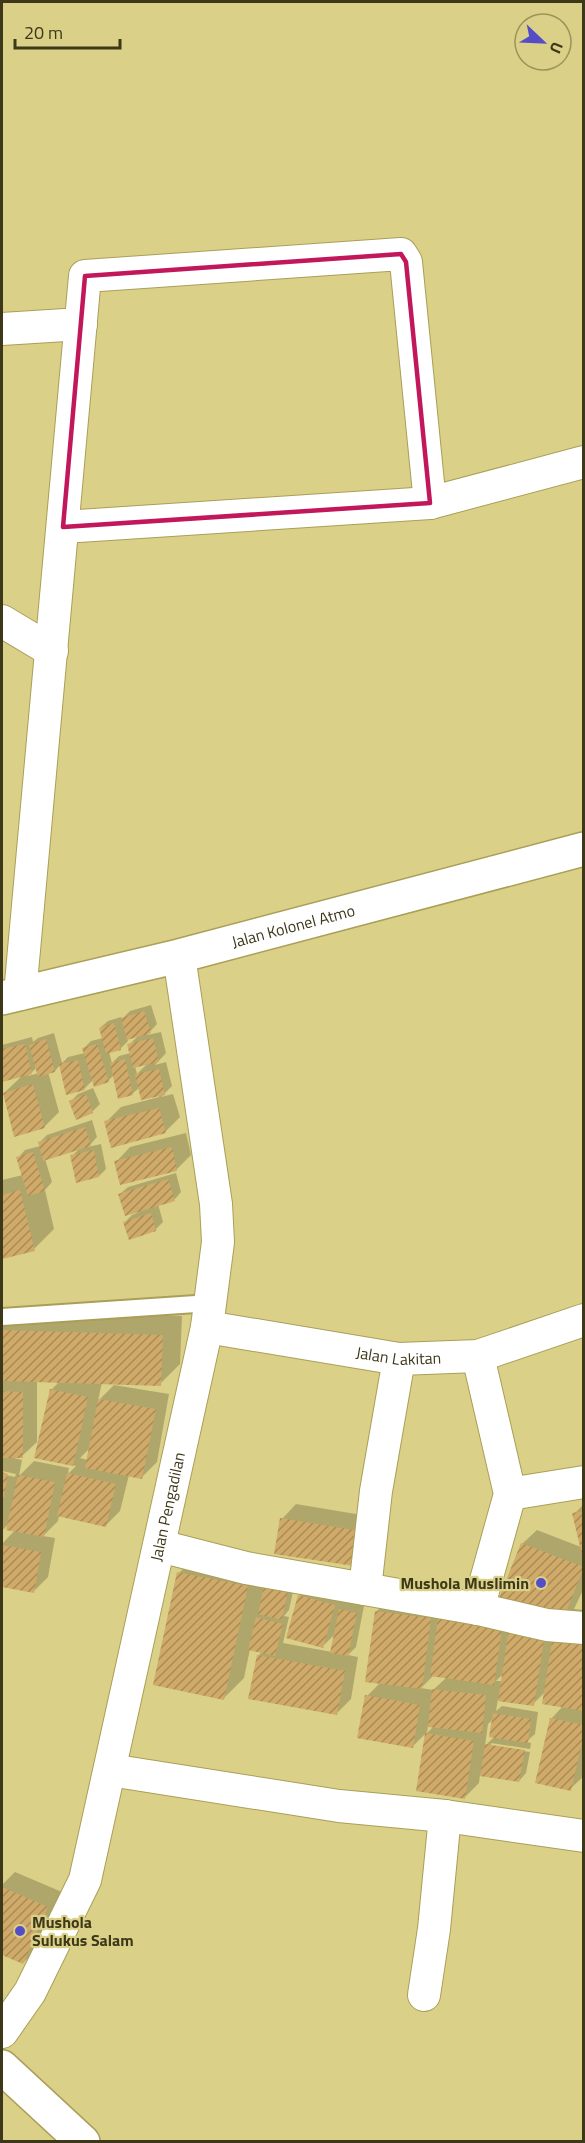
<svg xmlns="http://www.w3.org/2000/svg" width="585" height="2143" font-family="'Titillium Web',sans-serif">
<defs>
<pattern id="building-hatch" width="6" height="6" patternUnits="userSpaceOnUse" patternTransform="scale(1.5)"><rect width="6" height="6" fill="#cfaa69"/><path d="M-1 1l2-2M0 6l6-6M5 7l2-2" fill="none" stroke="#a98b56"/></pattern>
</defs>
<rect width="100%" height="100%" fill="#dbd087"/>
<g fill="#0003" fill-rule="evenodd">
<path d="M151,1005L157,1024L147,1035L161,1032L166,1053L155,1065L166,1062L172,1086L161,1097L173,1094L180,1117L165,1132L106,1122L121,1107L159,1097V1095L140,1087L132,1094L114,1075L108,1081L93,1080L84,1089L60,1065L55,1071L48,1072L59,1112L44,1127L4,1093L23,1075L2,1080V1045L32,1037L33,1042L38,1038L54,1033L62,1063L68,1057L85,1053L84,1048L91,1041L103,1038L100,1028L108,1021L121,1017L122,1019L130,1011ZM139,1035L129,1045L131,1053L119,1056L112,1063L109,1052L120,1049L128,1041L127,1038ZM148,1063L137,1074L135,1066ZM37,1067L39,1073L28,1076Z"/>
<path d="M93,1088L100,1104L92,1112L71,1101L78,1094Z"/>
<path d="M92,1120L97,1137L88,1147L101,1144L106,1169L99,1176L72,1156L80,1148L45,1159L52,1182L45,1190L54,1229L34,1249L2,1257V1180L23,1175L18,1158L25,1150L40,1146L39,1143L47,1135Z"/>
<path d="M186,1133L191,1155L176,1170L116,1162L130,1147Z"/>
<path d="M176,1173L181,1192L174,1200L158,1204L163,1222L155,1230L125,1222L132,1215L139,1212L120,1194L128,1187Z"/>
<path d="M11,1310L182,1316L180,1364L160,1384L102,1382L98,1401L114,1385L169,1394L157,1462L142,1477L129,1475L120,1511L105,1526L59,1515L58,1521L43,1536L55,1538L48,1577L34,1591L2,1586V1544L15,1530L9,1523L2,1531V1474L15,1477L16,1474L2,1471V1319ZM37,1380L60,1381L51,1390L36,1456L76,1466L68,1474L69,1468L34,1461L19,1476L22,1460L14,1458L22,1456L37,1442ZM91,1447L88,1460L80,1458Z"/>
<path d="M296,1504L374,1517L368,1550L282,1519Z"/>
<path d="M584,1504V1588L574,1609L584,1610V1776L570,1789L551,1719L563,1706L545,1692L533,1704L498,1699L496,1711L502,1706L538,1712L535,1734L526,1742L531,1743L530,1749L491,1743V1746L530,1752L526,1773L519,1781L480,1774L479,1783L464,1798L418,1790L427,1732L412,1747L367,1696L381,1682L376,1612L391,1597L516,1613L522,1544L537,1530L581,1547L574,1514ZM504,1673L502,1681H496ZM434,1675L447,1677L433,1690L421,1688ZM493,1719L495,1736L485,1746L488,1724ZM428,1726L433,1727L427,1733Z"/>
<path d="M199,1553L296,1578L289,1610L284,1616L289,1617L283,1643L332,1652L335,1634L323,1646L288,1637L300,1595L314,1581L349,1591L346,1602L364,1606L356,1647L348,1655L358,1657L351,1699L336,1714L258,1656L262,1652L250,1649L244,1678L224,1698L179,1573Z"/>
<path d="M15,1872L62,1892L38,1948L23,1963L2,1953V1885Z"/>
</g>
<g fill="url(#building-hatch)">
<path d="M144,1011L151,1033L127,1040L121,1018Z"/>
<path d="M114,1023L121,1050L106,1054L99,1028Z"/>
<path d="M153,1038L159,1062L133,1068L127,1044Z"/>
<path d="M46,1039L55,1072L38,1077L29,1045Z"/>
<path d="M25,1044L32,1074L2,1082V1049Z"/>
<path d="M97,1044L109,1082L94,1087L82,1048Z"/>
<path d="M125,1059L133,1095L118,1099L110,1063Z"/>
<path d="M78,1060L85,1090L66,1095L59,1064Z"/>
<path d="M159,1069L165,1095L141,1100L135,1074Z"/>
<path d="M33,1084L45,1128L14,1137L3,1093Z"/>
<path d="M86,1094L93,1113L76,1120L69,1101Z"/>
<path d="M159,1108L166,1133L111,1148L104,1121Z"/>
<path d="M85,1127L91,1146L43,1161L38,1142Z"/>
<path d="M172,1147L177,1171L120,1185L114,1161Z"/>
<path d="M94,1150L99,1177L76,1183L70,1155Z"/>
<path d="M33,1152L45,1191L28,1196L16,1157Z"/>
<path d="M168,1179L175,1201L125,1216L118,1194Z"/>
<path d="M20,1190L35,1251L2,1259V1195Z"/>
<path d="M151,1213L156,1231L129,1240L123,1222Z"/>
<path d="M2,1330L163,1335L161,1386L2,1381Z"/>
<path d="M50,1389L88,1397L73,1466L34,1458Z"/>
<path d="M2,1391L23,1392V1458H2Z"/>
<path d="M98,1399L156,1409L142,1479L85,1468Z"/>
<path d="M2,1472L8,1474L3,1502H2Z"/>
<path d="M67,1473L116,1484L106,1527L57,1516Z"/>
<path d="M18,1475L55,1482L44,1537L6,1530Z"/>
<path d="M584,1511V1559H583L572,1513Z"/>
<path d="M280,1518L360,1531L354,1566L274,1554Z"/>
<path d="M521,1543L584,1567L562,1623L499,1598Z"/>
<path d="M2,1545L41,1552L34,1593L2,1587Z"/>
<path d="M177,1572L248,1586L224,1700L153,1685Z"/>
<path d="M265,1580L289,1585L282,1620L258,1614Z"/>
<path d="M298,1595L335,1605L323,1648L286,1638Z"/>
<path d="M339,1609L357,1613L348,1656L330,1653Z"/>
<path d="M375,1611L431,1618L422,1689L365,1682Z"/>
<path d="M256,1617L283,1624L275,1656L248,1650Z"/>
<path d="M438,1618L502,1627L494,1685L430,1676Z"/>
<path d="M509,1627L545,1633L534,1706L498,1701Z"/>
<path d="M554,1628L584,1633V1711L542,1704Z"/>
<path d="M257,1655L345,1671L337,1715L248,1699Z"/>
<path d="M432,1689L486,1695L482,1733L428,1727Z"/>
<path d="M365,1695L420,1705L413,1748L357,1738Z"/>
<path d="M493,1713L531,1719L528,1743L489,1737Z"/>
<path d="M550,1718L584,1725V1733L571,1791L535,1783Z"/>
<path d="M425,1733L474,1741L465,1799L416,1791Z"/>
<path d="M485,1744L525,1750L519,1782L480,1776Z"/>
<path d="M2,1887L48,1907L23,1964L2,1955Z"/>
</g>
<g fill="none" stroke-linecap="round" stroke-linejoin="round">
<defs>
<path id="service" d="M2,1317L211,1303"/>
<g id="minor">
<path d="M2,329L81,324"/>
<path d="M63,527L430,503L584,462"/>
<path d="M2,621L52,651"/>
<path d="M20,994L85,276L401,254L406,262L430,503"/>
<path id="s1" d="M207,1327L399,1359L478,1356L584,1320"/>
<path d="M478,1356L510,1494L478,1609"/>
<path d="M510,1494L584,1482"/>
<path d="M160,1546L246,1568L478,1609L547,1625L584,1628"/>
<path d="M365,1589L376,1491L399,1359"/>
<path d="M110,1770L339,1806L445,1816L584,1836"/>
<path d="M424,1995L434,1929L445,1816"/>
<path id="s2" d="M2,2032L30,1992L85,1880L207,1327L218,1242L216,1204L179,956"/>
</g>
<path id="tertiary" d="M2,2067L83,2142"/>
<g id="secondary">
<path id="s3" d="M2,998L179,956L584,849"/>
</g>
</defs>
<use href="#service" stroke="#aa9f58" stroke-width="20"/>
<use href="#minor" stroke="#aa9f58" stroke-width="34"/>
<use href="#tertiary" stroke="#aa9f58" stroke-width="36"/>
<use href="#secondary" stroke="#aa9f58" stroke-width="36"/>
<use href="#service" stroke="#fff" stroke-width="16"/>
<use href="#minor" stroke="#fff" stroke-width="32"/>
<use href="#tertiary" stroke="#fff" stroke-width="33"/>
<use href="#secondary" stroke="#fff" stroke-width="33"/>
</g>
<path fill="none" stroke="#c2185b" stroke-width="4.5" stroke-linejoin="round" d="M401,254L406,262L430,503L63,527L85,276Z"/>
<g fill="#554dc5" stroke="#dbd087" stroke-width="2">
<circle cx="541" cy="1583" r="6"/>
<circle cx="20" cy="1931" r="6"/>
</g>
<g text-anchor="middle" stroke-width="4.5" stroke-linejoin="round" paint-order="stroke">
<g font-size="16" fill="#3d381a" stroke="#dbd087">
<text dy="6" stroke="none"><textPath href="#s3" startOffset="300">Jalan Kolonel Atmo</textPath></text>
<text dy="6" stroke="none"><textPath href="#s1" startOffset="194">Jalan Lakitan</textPath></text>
<text dy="6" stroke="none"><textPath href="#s2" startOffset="556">Jalan Pengadilan</textPath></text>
</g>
<g font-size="16" font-weight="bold" fill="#3d381a" stroke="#dbd087" text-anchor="end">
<text x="529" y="1589">Mushola Muslimin</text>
<text x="32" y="1928" text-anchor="start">Mushola<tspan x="32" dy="18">Sulukus Salam</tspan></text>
</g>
</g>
<rect width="585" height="2143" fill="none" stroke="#3d381a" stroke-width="6"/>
<g transform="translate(543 42) rotate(113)"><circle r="28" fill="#dbd087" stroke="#9c935b" stroke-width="1.5"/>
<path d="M0-4.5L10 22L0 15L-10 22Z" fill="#554dc5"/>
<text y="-9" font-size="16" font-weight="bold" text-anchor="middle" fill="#3d381a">U</text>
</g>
<path d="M15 39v9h105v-9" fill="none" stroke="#3d381a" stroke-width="3"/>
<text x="24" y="39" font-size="18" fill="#3d381a" stroke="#dbd087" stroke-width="4.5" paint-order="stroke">20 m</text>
</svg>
